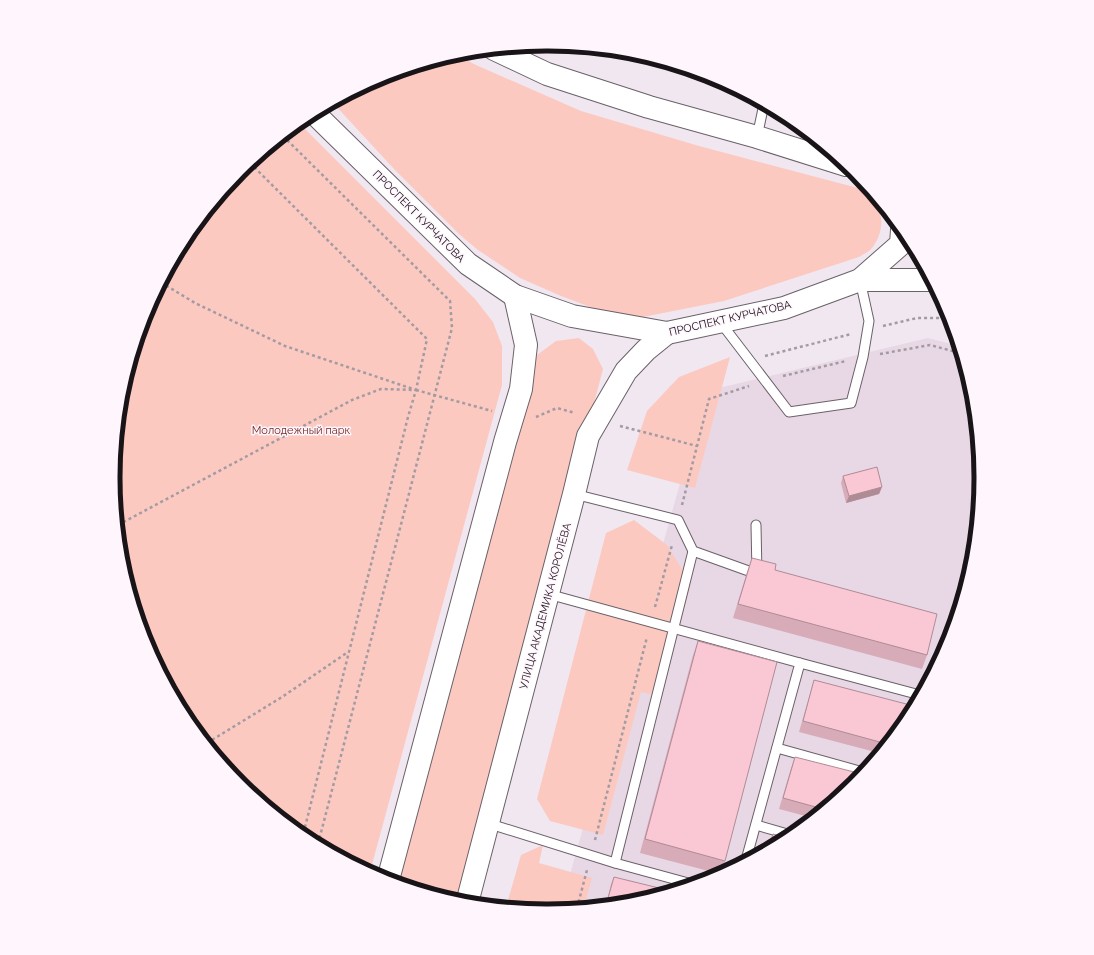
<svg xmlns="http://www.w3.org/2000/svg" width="1094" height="955" font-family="Raleway,sans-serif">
<rect width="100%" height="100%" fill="#f1e7f0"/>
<path fill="#e8d8e5" d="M928,338L958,346L972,393L980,478L972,562L947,644L907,719L853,784L788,838L713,878L631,903L560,910L706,391Z"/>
<g fill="#fcc9c1">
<path d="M455,54L476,65L581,111L699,146L858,188C862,190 868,193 871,196C885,211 884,233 872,248C869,252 863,254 859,257L724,301L643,317L601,311L561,296L520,278L478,250L459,234L395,170L333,103L381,77Z"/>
<path d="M299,123L475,299L493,322L502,346V385L370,872L306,838L240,784L186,718L146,643L122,562L114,477L122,393L147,311L187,236L241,171Z"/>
<path d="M579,338L593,349L603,369L462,903L395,882L537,355L556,341Z"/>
<path d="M730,357L695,488L627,470L647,411L679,377Z"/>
<path d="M634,520L667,545L691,584L660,696L641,692L603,835L550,821L537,799L606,533Z"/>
<path d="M543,845L539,863L592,878L584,907L547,911L506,907L521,855Z"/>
</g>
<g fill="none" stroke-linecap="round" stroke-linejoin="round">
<defs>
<g id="service">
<path d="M757,137L764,104"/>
<path d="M721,323L789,412L851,403L863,357L869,321L860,280"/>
<path d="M574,494L678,520L693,551L757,574L756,525"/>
<path d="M548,594L800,663L746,860"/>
<path d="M800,663L920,695"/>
<path d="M777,748L863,772"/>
<path d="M487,823L615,863L692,884"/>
<path d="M756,825L791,835"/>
<path d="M615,863L693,551"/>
</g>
<path id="tertiary" d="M860,280H931"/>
<g id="secondary">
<path d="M494,49L547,74L649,107L757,137L846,165"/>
<path d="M314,113L468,264L515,296L572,316L667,333L784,308L860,280L901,244L902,230"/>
<path d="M388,880L505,442L521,389L526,345L515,296"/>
<path d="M467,903L574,494L588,436L626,371L646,350L667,333"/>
</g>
</defs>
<use href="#service" stroke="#6a6168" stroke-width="11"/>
<use href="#tertiary" stroke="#6a6168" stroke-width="24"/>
<use href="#secondary" stroke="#6a6168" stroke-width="24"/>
<g stroke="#a39ba2" stroke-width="2.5" stroke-dasharray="3 3" stroke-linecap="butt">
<path d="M283,136L450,301L452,328L318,844"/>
<path d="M250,163L427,339L416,390L408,417L303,835"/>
<path d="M883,326L917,318H950"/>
<path d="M880,354L930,345L960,353"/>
<path d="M765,356L851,334"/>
<path d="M783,376L846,361"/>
<path d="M416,390L492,411"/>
<path d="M536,417L557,408L575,413"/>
<path d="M620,426L697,446"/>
<path d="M682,505L709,399L749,386"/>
<path d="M118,525L352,400L381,389L416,390L285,346L195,303L162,283"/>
<path d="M655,607L672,545"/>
<path d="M207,743L282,697L348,652"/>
<path d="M595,840L647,637"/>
<path d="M577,908L587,870"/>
</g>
<use href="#service" stroke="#fff" stroke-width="9"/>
<use href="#tertiary" stroke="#fff" stroke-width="22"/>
<use href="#secondary" stroke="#fff" stroke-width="22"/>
</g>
<g fill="#d7abb7">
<path d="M843,476L882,487L879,494L846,503L841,483Z"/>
<path d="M975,530L972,562L970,569L962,566Z"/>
<path d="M752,558L775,570L927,655L922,669L733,618L747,572Z"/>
<path d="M698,641L725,861L720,874L640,853L693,655Z"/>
<path d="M814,680L907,719L879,753L799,732L811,690Z"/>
<path d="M795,757L853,784L813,818L779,809L791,768Z"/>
<path d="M614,877L631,903L606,905L611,884Z"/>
</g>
<path fill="#af8b95" d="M882,487L879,494L846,503L849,496Z"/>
<g fill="#fac7d5" stroke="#af8b95">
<path d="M877,467L882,487L849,496L843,476Z"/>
<path d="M975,530L973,557L966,555Z"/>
<path d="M752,558L776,564L775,570L937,614L927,655L738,604Z"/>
<path d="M698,641L777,662L725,861L645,839Z"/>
<path d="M814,680L914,706L907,719L887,744L803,721Z"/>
<path d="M795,757L862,774L853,784L823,809L783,798Z"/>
<path d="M773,834L788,838L769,848Z"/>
<path d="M614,877L659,888L657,895L631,903L606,905Z"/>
</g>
<g text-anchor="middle" stroke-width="3" stroke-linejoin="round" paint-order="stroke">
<g font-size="11" fill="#181417" stroke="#fff5fd">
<text transform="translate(419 216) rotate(45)" y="4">ПРОСПЕКТ КУРЧАТОВА</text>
<text transform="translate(730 318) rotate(-13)" y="4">ПРОСПЕКТ КУРЧАТОВА</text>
<text transform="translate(545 606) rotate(-75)" y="4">УЛИЦА АКАДЕМИКА КОРОЛЁВА</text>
</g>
<g font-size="11" fill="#722922" stroke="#fff5fd">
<text x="301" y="434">Молодежный парк</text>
</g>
</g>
<path d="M0 0H1094V955H0ZM546 51H548A426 426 0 0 1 974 477V478A426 426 0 0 1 548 904H546A426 426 0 0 1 120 478V477A426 426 0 0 1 546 51Z" fill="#fff5fd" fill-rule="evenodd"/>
<path fill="none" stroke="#181417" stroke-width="5" d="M546 51H548A426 426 0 0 1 974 477V478A426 426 0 0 1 548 904H546A426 426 0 0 1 120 478V477A426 426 0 0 1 546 51Z"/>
</svg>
